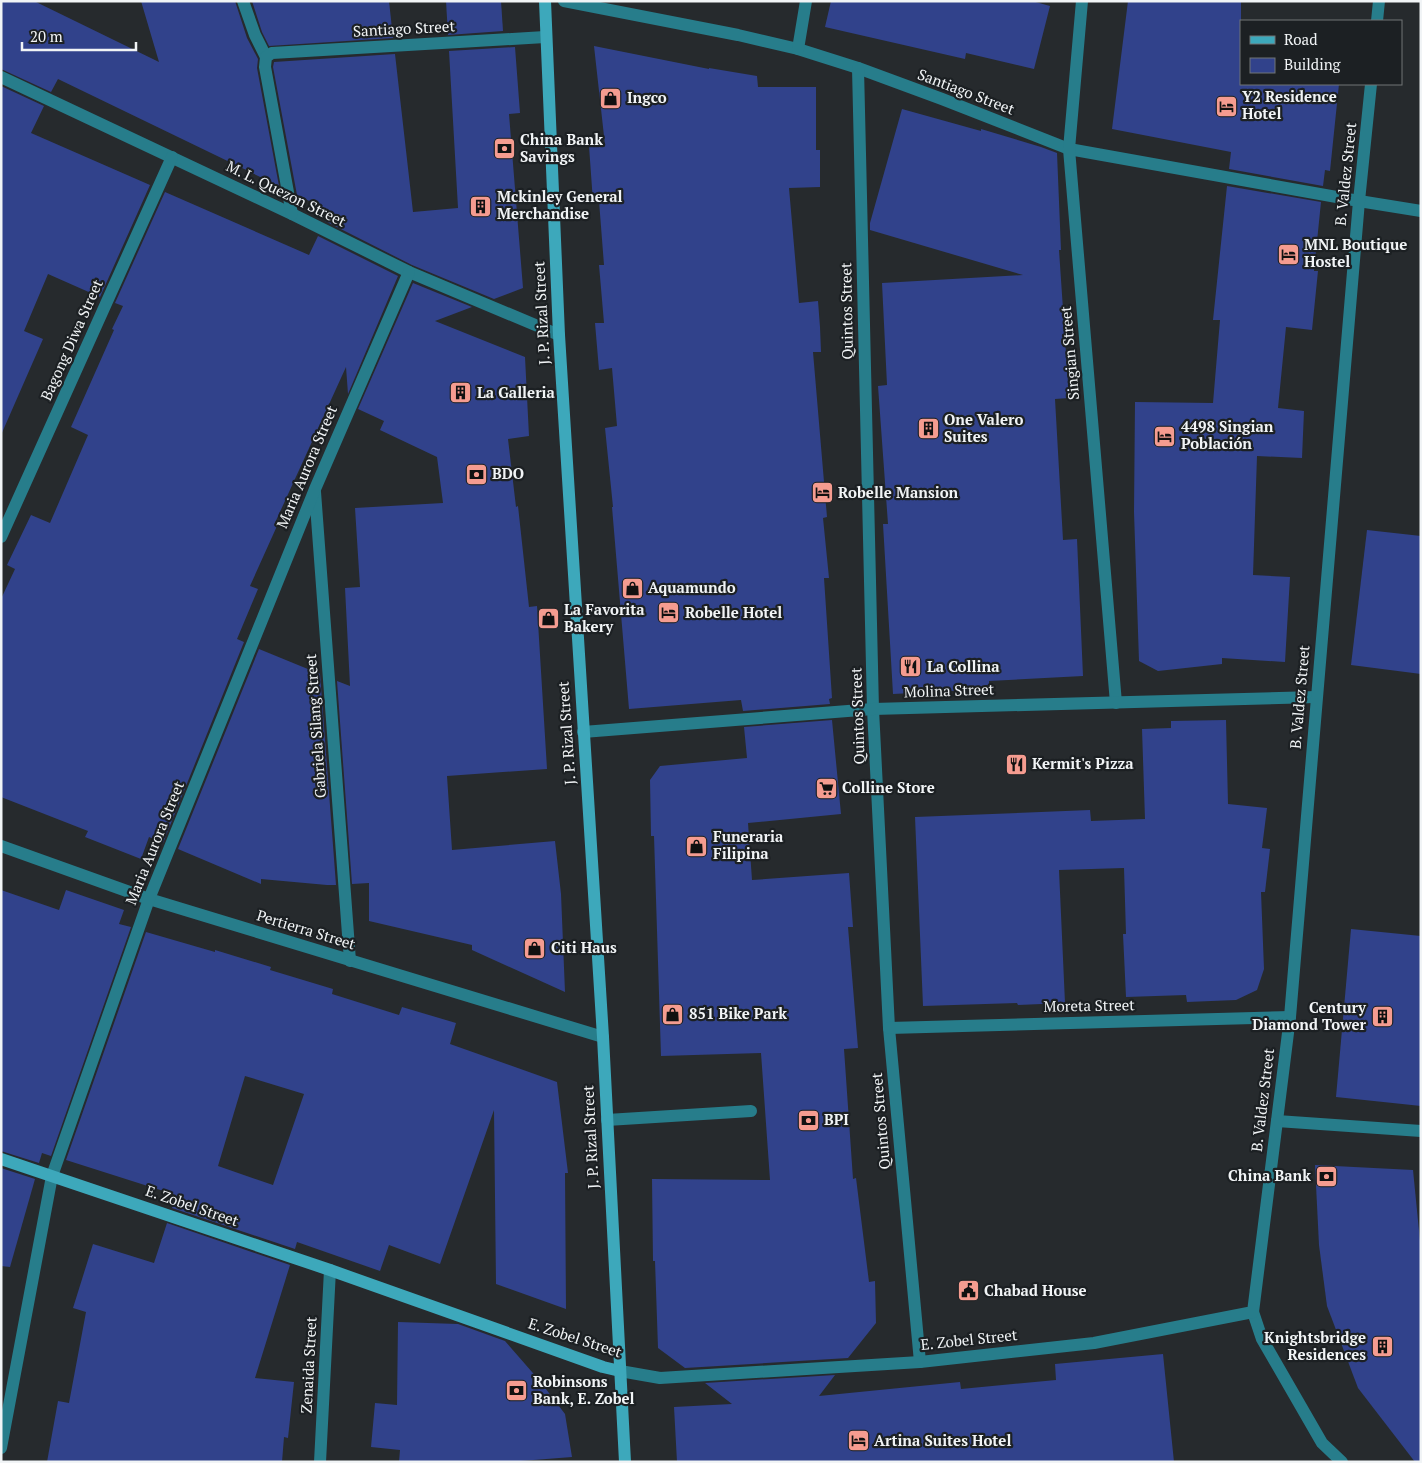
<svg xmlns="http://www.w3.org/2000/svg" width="1422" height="1463" font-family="'PT Serif',serif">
<rect width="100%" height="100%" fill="#262a2d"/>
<g fill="#31428b" fill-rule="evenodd">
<path d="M1,1H34L159,62L141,1H235L247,38L258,59L257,68L279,186L58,79L51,92L1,69Z"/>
<path d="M252,1H389L393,38L269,46L262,32Z"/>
<path d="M446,1H501L503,31L448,35Z"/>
<path d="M831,1H1032L1050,6L1034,69L966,53L965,59L825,27Z"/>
<path d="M1128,1H1241V84H1339L1330,171L1325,170L1323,186L1229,169L1231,152L1112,129Z"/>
<path d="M594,46L709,69V68L757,76L758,87H816V150H820V187L789,188L799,303L818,301L820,327L821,352H813L827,517L823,518L829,578H824L832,698L829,699L830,704L743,711L741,700L629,709L612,507H613L605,428L617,426L612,368L599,370L595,323H604L599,265H604L599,201L593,202L589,146L605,145Z"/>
<path d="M515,47L520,113L509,114L523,288L494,299L412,265L325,221L330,211L297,195L273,67L274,62L395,54L413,212L458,208L449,51Z"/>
<path d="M1,86L44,106L31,133L150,185L100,297L48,274L24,331L43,339L1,435Z"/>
<path d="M902,109L981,131V129L1041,147L1057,153L1061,250H1059L1069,398L1055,399L1063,540L1077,539L1083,676L989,681V689L893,694L883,524H888L878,386L887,385L882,283L1023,275L870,230V223Z"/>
<path d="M1227,186L1321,202L1314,271H1318L1312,330L1286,327L1278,408L1304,411L1302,458L1257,456L1253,575L1290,577L1285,662L1222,658V664L1158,671L1139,661L1134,512L1135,402L1213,403L1220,320H1213Z"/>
<path d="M165,192L309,255L318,236L398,276L348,394L346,367L274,525L277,526L250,586L258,589L237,639L244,642L163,843L149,837L141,859L85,837L88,831L1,797V599L15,569L7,565L31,515L50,523L88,435L71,427L114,330L112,329L123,306L115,303Z"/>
<path d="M413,283L472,307L435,321L525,357L529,436L508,439L516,507L518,506L529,607L537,606L547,769L447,776L452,850L555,841L561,894L565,992L472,950V945L369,921V883L352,884L337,681L350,686L345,588L360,587L355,508L443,503L437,457L380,430L384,421L358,409Z"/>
<path d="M1367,530L1421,536V674L1351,665Z"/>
<path d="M259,649L320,674L336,885H327L261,879V884L178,849Z"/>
<path d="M832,720L841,814L748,823L752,880L849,873L853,927H848L858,1048L844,1049L853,1179L856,1178L869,1282L875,1281L876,1323L848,1358L685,1368L658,1348L655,1261H653L652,1179L770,1180L761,1053L661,1056L654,836H651L650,780L660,766L747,758L744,727Z"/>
<path d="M1226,720L1228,804L1267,808L1262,848L1270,849L1265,892H1261L1264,969L1257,990L1236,1000L1187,1002L1186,995L1126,997L1123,934H1126L1124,868L1059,870L1065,1003L1018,1005L1017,1003L923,1006L915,817L1090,810L1091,821L1145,819L1142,729L1171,728V721Z"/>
<path d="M1,890L59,910L66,890L124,910L119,924L131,927L51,1156L42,1153L39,1163L1,1151Z"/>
<path d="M1351,929L1421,936V1106L1336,1097Z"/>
<path d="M146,932L215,952V950L271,967L270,970L333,989L332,994L399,1015L402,1007L456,1023L450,1044L557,1082L568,1173H565L566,1309L496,1284L494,1110L440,1264L389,1245L380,1271L297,1242L295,1249L172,1208L176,1195L66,1160ZM245,1076L304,1094L273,1185L218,1166Z"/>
<path d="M1315,1165L1413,1170L1421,1251V1462H1415L1358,1388L1327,1306L1319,1245Z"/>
<path d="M1,1168L35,1179L10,1267L1,1266Z"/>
<path d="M167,1223L290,1265L255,1378L294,1382L288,1438L284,1437L282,1462H47L58,1401L69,1403L86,1312L73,1308L93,1244L154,1263Z"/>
<path d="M398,1322L458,1324L505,1341L539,1380L565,1414L572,1457L507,1462H399L400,1450L371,1447L375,1403L397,1405Z"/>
<path d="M1163,1354L1174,1462H677L674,1407L732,1404L705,1383L835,1375L819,1396L960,1382L961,1389L1056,1380L1055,1364Z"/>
</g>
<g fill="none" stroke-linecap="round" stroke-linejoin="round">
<g stroke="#277d8b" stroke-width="12">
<path d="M243,1L255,35L266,57"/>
<path d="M607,1120L751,1111"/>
<path d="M1253,1312L1262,1339L1322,1443L1342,1462"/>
</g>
<g stroke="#277d8b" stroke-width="12">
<path d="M564,1L738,35L798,49L858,68L942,99L1069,149L1359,201L1421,211"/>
<path d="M1082,1L1069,149L1116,703"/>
<path d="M1377,21L1379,1"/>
<path d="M798,49L806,1"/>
<path d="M858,68L873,709L889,1028L920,1362"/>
<path d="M1,77L292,214L409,272L559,335"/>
<path d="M292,214L265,67L266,57L272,53L545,37"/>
<path d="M315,492L350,961"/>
<path d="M1,537L172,157"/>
<path d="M583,732L873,709L1316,697"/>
<path d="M1,846L149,899L603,1037"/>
<path d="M889,1028L1290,1017"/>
<path d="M1277,1121L1421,1131"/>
<path d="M620,1371L660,1378L920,1362L1094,1343L1253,1312L1290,1017L1359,201L1371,84"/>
<path d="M1,1448L52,1176L149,899L315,489L409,272"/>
<path d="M320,1462L330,1270"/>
</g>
<g stroke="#3da8bb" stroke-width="12">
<path d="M545,1L559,335L603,1037L625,1462"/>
<path d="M1,1159L330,1270L603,1367L620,1371"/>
</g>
</g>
<defs>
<symbol id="shop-square" viewBox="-11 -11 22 22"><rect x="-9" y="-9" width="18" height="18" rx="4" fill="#f59c90" stroke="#1c2023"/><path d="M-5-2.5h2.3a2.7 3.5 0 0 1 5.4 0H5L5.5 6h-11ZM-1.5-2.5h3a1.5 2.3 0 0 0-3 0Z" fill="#111"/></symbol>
<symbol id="hotel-square" viewBox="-11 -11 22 22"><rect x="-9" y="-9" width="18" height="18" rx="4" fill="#f59c90" stroke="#1c2023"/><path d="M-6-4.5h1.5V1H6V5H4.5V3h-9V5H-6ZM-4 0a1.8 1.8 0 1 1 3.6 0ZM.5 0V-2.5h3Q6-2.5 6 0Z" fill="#111"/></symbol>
<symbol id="bank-square" viewBox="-11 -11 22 22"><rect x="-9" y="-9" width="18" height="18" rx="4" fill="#f59c90" stroke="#1c2023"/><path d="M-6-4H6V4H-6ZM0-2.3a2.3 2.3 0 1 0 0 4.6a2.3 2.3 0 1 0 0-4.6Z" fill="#111"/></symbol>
<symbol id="building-square" viewBox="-11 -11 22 22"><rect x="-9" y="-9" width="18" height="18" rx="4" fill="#f59c90" stroke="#1c2023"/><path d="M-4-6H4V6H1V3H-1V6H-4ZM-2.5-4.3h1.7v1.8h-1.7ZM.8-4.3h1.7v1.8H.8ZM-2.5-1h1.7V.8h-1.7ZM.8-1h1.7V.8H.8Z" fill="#111"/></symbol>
<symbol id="restaurant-square" viewBox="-11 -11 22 22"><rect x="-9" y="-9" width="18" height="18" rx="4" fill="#f59c90" stroke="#1c2023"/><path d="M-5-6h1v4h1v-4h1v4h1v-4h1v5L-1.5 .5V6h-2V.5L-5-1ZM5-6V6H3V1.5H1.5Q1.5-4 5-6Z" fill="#111"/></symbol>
<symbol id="supermarket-square" viewBox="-11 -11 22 22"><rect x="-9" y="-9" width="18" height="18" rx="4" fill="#f59c90" stroke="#1c2023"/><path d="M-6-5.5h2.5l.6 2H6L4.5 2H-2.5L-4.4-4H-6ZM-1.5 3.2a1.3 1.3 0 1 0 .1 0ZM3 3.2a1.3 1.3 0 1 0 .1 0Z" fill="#111"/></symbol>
<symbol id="civic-square" viewBox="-11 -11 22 22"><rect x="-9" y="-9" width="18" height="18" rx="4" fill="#f59c90" stroke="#1c2023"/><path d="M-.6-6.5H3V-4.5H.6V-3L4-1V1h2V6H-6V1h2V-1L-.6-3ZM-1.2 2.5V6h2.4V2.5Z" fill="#111"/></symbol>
</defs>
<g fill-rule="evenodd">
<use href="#shop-square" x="598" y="86" width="25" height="25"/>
<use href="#hotel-square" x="1214" y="94" width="25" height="25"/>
<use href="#bank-square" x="492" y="136" width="25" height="25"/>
<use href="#building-square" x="468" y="194" width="25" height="25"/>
<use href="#hotel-square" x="1276" y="242" width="25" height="25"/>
<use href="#building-square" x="448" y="380" width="25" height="25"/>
<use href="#building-square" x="916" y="416" width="25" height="25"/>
<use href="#hotel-square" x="1152" y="424" width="25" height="25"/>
<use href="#bank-square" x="464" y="462" width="25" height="25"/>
<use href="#hotel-square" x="810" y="480" width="25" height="25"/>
<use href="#shop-square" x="620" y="576" width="25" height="25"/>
<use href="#hotel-square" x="656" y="600" width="25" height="25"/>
<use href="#shop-square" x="536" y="606" width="25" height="25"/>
<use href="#restaurant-square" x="898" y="654" width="25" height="25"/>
<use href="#restaurant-square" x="1004" y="752" width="25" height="25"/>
<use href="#supermarket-square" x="814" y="776" width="25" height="25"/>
<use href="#shop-square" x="684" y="834" width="25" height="25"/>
<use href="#shop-square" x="522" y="936" width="25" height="25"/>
<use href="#shop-square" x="660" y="1002" width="25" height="25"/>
<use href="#building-square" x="1370" y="1004" width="25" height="25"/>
<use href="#bank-square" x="796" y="1108" width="25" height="25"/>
<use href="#bank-square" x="1314" y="1164" width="25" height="25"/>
<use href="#civic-square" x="956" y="1278" width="25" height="25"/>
<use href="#building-square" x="1370" y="1334" width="25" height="25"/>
<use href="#bank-square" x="504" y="1378" width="25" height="25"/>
<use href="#hotel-square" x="846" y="1428" width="25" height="25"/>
</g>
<g text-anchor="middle" stroke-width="4.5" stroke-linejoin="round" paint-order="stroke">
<g font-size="15" fill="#f1f4f6" stroke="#1c2023">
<text transform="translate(404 29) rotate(-3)" y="5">Santiago Street</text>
<text transform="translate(966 92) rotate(21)" y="5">Santiago Street</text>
<text transform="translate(1346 174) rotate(-84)" y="5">B. Valdez Street</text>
<text transform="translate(286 194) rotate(26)" y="5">M. L. Quezon Street</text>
<text transform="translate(847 311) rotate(-91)" y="5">Quintos Street</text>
<text transform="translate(542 313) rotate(-93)" y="5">J. P. Rizal Street</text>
<text transform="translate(72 340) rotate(-66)" y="5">Bagong Diwa Street</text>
<text transform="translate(1070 353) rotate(-95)" y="5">Singian Street</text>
<text transform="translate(307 467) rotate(-67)" y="5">Maria Aurora Street</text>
<text transform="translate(949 691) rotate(-2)" y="5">Molina Street</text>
<text transform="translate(1300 697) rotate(-85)" y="5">B. Valdez Street</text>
<text transform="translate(858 716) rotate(-92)" y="5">Quintos Street</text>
<text transform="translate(316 726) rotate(-94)" y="5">Gabriela Silang Street</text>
<text transform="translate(567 733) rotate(-94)" y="5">J. P. Rizal Street</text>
<text transform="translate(155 843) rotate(-68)" y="5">Maria Aurora Street</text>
<text transform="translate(306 930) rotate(17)" y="5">Pertierra Street</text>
<text transform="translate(1089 1006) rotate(-1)" y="5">Moreta Street</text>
<text transform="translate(1263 1100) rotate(-83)" y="5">B. Valdez Street</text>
<text transform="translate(881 1121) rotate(-95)" y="5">Quintos Street</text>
<text transform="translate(591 1137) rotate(-93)" y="5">J. P. Rizal Street</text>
<text transform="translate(192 1206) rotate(19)" y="5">E. Zobel Street</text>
<text transform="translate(575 1338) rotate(18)" y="5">E. Zobel Street</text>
<text transform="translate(969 1340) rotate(-6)" y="5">E. Zobel Street</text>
<text transform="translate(309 1365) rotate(-87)" y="5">Zenaida Street</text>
</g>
<g font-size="15" font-weight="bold" fill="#f1f4f6" stroke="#1c2023" text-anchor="start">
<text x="1242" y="102">Y2 Residence<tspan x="1242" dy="17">Hotel</tspan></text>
<text x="627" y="103">Ingco</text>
<text x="520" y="145">China Bank<tspan x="520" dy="17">Savings</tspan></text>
<text x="497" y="202">Mckinley General<tspan x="497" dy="17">Merchandise</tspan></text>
<text x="1304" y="250">MNL Boutique<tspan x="1304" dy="17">Hostel</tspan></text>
<text x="477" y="398">La Galleria</text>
<text x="944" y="425">One Valero<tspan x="944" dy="17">Suites</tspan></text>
<text x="1181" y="432">4498 Singian<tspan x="1181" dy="17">Población</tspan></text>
<text x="492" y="479">BDO</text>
<text x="838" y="498">Robelle Mansion</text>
<text x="648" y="593">Aquamundo</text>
<text x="564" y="615">La Favorita<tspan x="564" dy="17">Bakery</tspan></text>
<text x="685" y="618">Robelle Hotel</text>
<text x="927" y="672">La Collina</text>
<text x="1032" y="769">Kermit's Pizza</text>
<text x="842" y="793">Colline Store</text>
<text x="713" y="842">Funeraria<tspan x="713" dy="17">Filipina</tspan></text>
<text x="551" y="953">Citi Haus</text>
<text x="1366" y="1013" text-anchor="end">Century<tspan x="1366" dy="17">Diamond Tower</tspan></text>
<text x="689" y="1019">851 Bike Park</text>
<text x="824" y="1125">BPI</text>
<text x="1311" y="1181" text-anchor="end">China Bank</text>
<text x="984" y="1296">Chabad House</text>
<text x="1366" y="1343" text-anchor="end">Knightsbridge<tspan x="1366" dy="17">Residences</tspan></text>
<text x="533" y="1387">Robinsons<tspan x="533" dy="17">Bank, E. Zobel</tspan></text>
<text x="874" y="1446">Artina Suites Hotel</text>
</g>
</g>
<rect width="1422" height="1463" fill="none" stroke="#f1f4f6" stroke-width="5"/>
<rect x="1240" y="20" width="162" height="65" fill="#1c2023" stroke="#717577"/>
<rect x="1250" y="36" width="25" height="8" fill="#3da8bb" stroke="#717577"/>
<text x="1284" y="45" font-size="15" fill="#f1f4f6">Road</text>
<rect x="1250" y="58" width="25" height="15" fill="#31428b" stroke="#717577"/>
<text x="1284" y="70" font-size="15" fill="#f1f4f6">Building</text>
<path d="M22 42v8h114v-8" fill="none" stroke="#f1f4f6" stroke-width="2.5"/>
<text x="30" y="42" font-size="15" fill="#f1f4f6" stroke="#1c2023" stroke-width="4" paint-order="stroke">20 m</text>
</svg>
